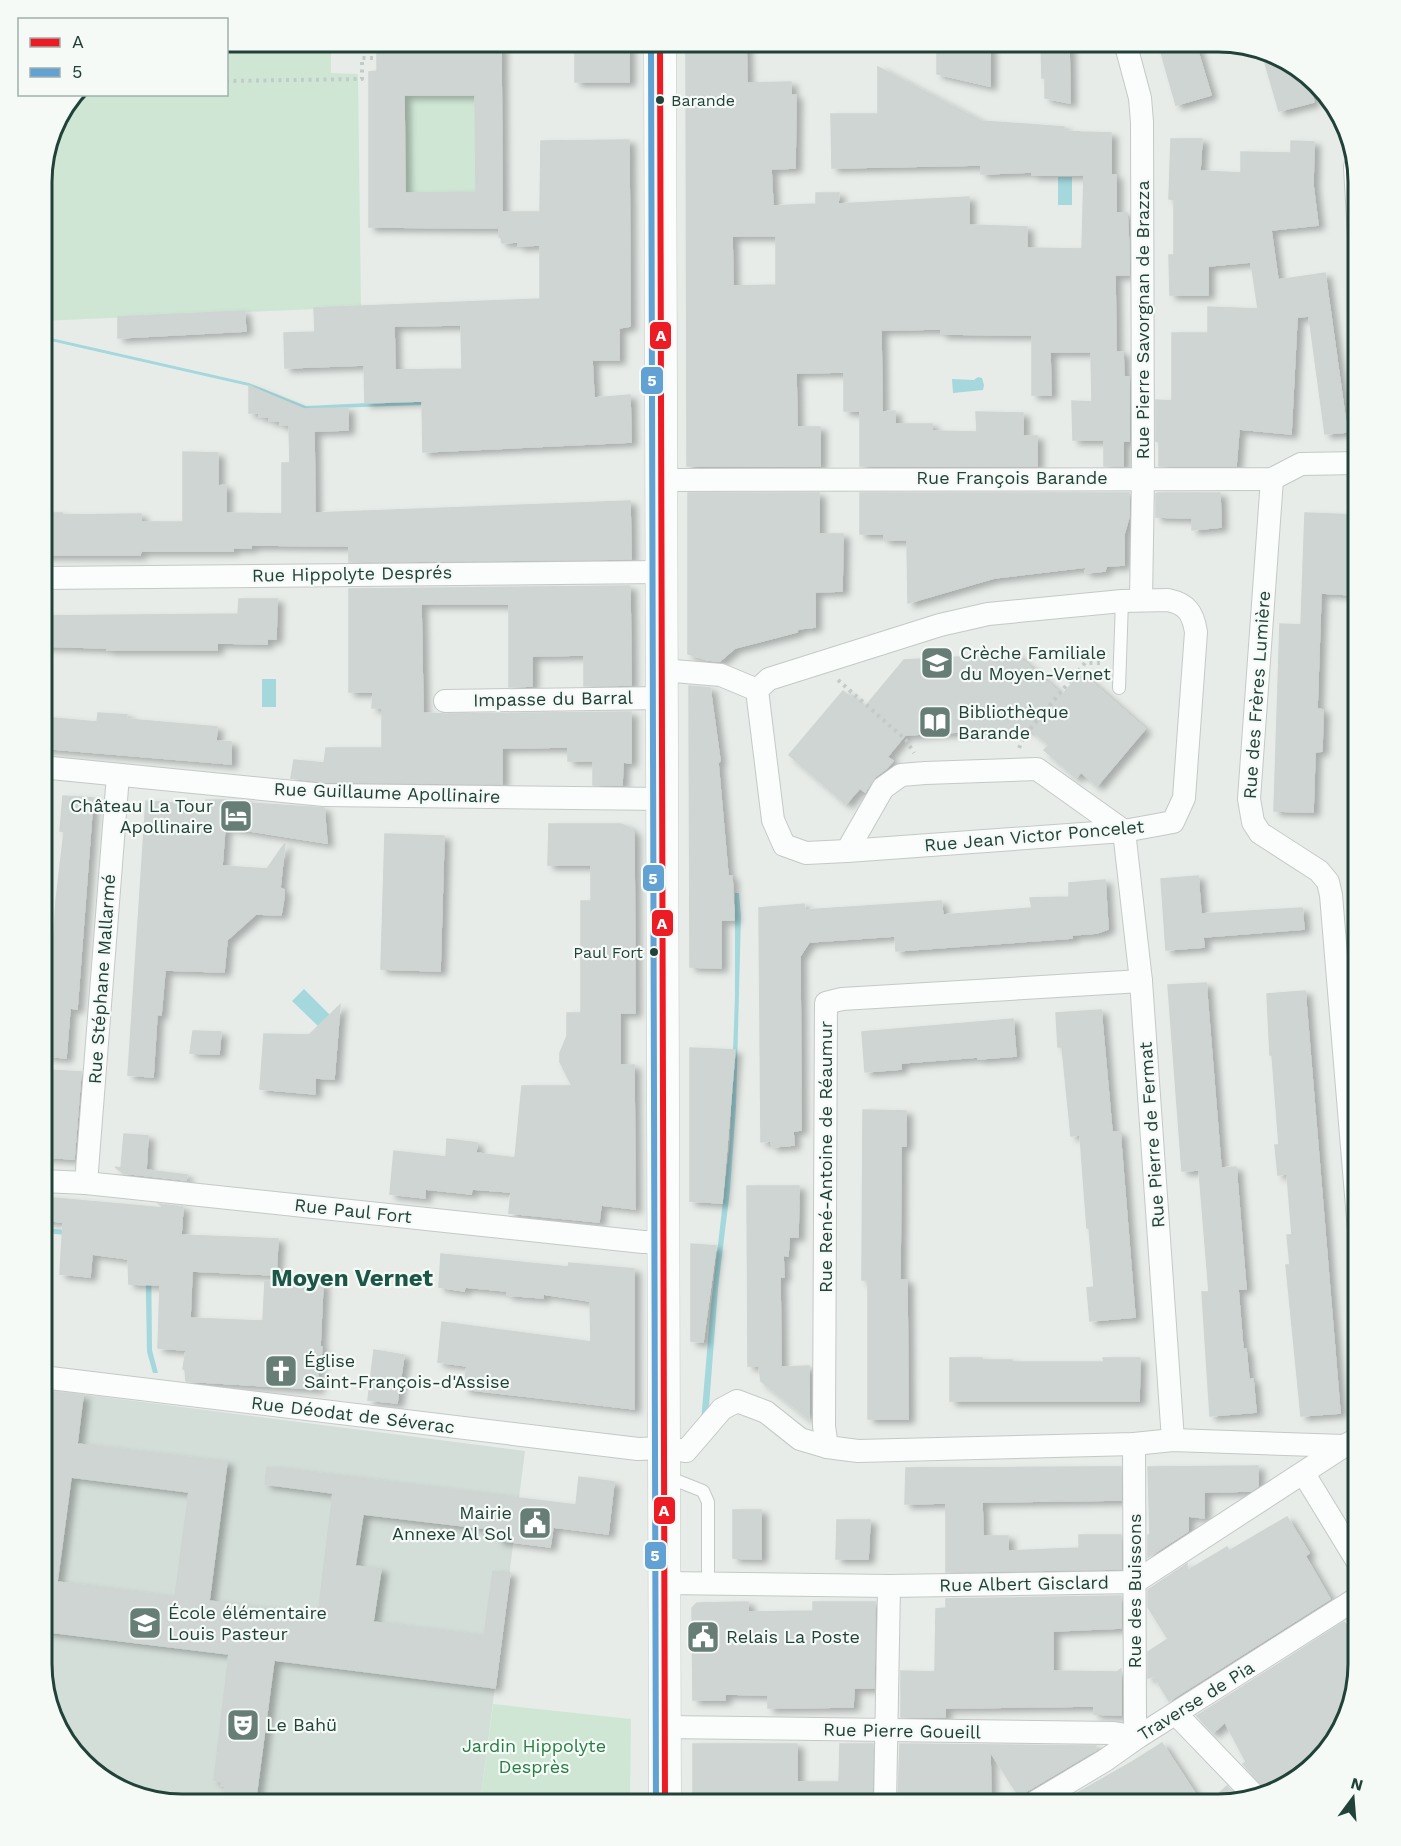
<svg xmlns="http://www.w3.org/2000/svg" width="1401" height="1846" font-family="'Work Sans',sans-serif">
<defs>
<filter id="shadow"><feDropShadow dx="6" dy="4" stdDeviation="3" flood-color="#0004"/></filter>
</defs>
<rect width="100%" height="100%" fill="#e7ece9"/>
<path fill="#d4ded9" d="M42,1389L525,1451L480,1804H182L112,1785L65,1741L42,1664Z"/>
<g fill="#cfe6d5">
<path d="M227,42H331V73L358,74L361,307L42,321V173L57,120L76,95L226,94Z"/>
<path d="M404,95H475L476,192L405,193Z"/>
<path d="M493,1704L631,1719L630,1804H480Z"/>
</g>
<g fill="#a4d8dd">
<rect x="1058" y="177" width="14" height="28"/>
<path d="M42,336L249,383L306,406L429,400L422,405L304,409L249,386L42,339Z"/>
<path d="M978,377L982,378L984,385L983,390L953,393L952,379L974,380Z"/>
<rect x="262" y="679" width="14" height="28"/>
<path d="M735,893H739L741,916L736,1107L730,1190L718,1288L707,1433L701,1421L711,1305L730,1140L735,995Z"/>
<path d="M304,989L330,1015L318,1026L292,1001Z"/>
<path d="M42,1228L140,1236L151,1245L152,1350L158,1373H153L147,1352L145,1241L54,1234L53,1232L42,1231Z"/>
</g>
<g fill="#ced5d2" stroke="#cfd5d2" stroke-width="1.5" fill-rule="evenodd" filter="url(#shadow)">
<path d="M377,42H501L502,212H540L541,141L629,140L630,326L619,328V360H592L594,398L630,395L631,442L423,452L422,401L365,403L364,365L285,368L284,333L315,332L314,308L540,299V245L518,246V242L502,243L501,237H499V228L369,227V72L377,71ZM404,95H475L476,192L405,193ZM461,325L462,369L395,370L394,326Z"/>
<rect x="575" y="42" width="54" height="40"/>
<path d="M686,42H746L747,83L791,82V95H796L795,168L771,169L773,206L816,204V193H839L838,204L969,197V225L1027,227V248L1082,249L1084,175H1032V172L981,174V165L832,168L831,114H878V67L981,121L1064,127V131L1081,132L1111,133V175H1116V213H1127L1129,249V275H1115L1116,352H1123L1124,377H1129V441H1123V466H1104V440H1073L1072,401L1092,402L1091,352H1050L1051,395H1032V335L941,334V329L881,330L882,412L895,411V424H932V431L977,432L976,412L1023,413V436H1037V466H860V411H844V372L796,373L797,427H820V466H687ZM732,236H776V285L733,286Z"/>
<path d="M937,42H990V86L937,74Z"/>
<path d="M1041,42H1069L1070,103L1045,98V78H1042Z"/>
<path d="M1158,42H1195L1211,95L1176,105Z"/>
<path d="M1267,54L1289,61L1307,78L1314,102L1279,111L1265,63L1269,62Z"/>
<path d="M1171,139H1202L1200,171L1241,173V152L1291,153V141L1314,142L1313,185L1318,225L1271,230L1278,280L1325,273L1347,432L1325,434L1309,316L1297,317L1291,434L1239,429L1236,466H1159V442L1156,441V400L1172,401V333H1208V307L1258,309L1251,262L1208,266V295H1170L1169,255H1174V200L1169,199Z"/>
<path d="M244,311L246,331L118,338V317Z"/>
<path d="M249,386L304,409L348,408V430L314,431L315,513L630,501L631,559L349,562V546L251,545V548H233V551H141L140,555H42V513H62V515L141,514V522H183V452L218,453V486L226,485V513L282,514V463H290L289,425H280V421H269L270,417H259V413H249Z"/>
<path d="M688,493H819V534H843L842,591L815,592V627L798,629L797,632L735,648L720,661L708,660L688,654Z"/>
<path d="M860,493H1129V517L1124,534V565L1106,566L1105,571L1085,573L1086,567L994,578L908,603L907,540H884V534H860Z"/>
<path d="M1158,493H1220L1221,527L1192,530V518L1156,517V494Z"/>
<path d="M1305,513L1357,515L1354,595L1321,593L1317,709L1323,710L1322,751L1315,752L1313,812L1274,811L1280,624L1301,625Z"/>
<path d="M630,586L631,685L584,686V655L532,656V686L509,687V604H421L423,713L445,714L631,712V763L623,762L622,785H593V761H568V747L502,748V784L325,782L291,778L294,760L324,763L326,748H382V708H372L373,692H349V589Z"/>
<path d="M239,599H277L276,639H267V644L217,643V650H107V648L42,646V616L238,614Z"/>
<path d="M1015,654L1062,695L1081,673L1145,729L1097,786L1081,772L1076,778L1044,750L1049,745L1029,728L905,735L887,757L893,761L887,768L875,777L865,792L860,788L846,804L789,755L843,691L864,708L904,660Z"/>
<path d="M689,686L710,688L720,761L718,763L728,876H732L734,920H721V968L690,967Z"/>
<path d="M98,713L127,715L126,719L217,727L216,741L231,742V764L42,748V717L97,722Z"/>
<path d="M63,796L93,798L77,1009L70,1008L66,1058L46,1056L56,901L64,832L60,831Z"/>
<path d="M206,800H241L248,801V803L324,808L327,843L225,827L222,866L267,869L285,843L280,888L284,890V897L281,915L256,914L227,940L224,972L165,970L161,1015L157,1014L153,1077L128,1075L146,801L206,805Z"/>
<path d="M549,824H621L630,828L634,833L635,1013H620V1065H634L635,1209L601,1205L599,1222L509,1213L511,1192L472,1189L471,1194L425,1189V1198L390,1194L394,1151L446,1157L447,1139L477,1143L476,1153L515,1158L522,1086H572L560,1062V1053L567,1036V1013H581V901H591V865H548Z"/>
<path d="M385,834L444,836L440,971L381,969Z"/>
<path d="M1198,876L1201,914L1302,908L1304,929L1203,937L1204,947L1166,950L1161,879Z"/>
<path d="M1105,880L1108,929L1097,933L1072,935V938L896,951L895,936L809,942L800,956L801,1130L793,1131L794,1145L772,1147L771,1141L761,1142L759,908L804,904L805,910L941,901L943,915L1032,908L1030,898L1069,897V883Z"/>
<path d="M1206,983L1221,1168L1236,1167L1246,1289H1238L1243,1350L1246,1349L1249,1380L1253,1379L1256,1412L1210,1416L1202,1292H1209L1199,1170L1182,1171L1168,985Z"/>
<path d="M1305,991L1340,1413L1301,1416L1286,1265H1290L1287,1235H1292L1287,1174L1278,1175L1275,1145H1279L1272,1055H1270L1267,994Z"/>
<path d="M340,1005L334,1079L315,1078V1094L260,1089L264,1034L309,1035Z"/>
<path d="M1101,1010L1112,1132H1120L1135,1317L1090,1321L1087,1288L1094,1287L1089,1228H1087L1080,1135L1071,1136L1062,1047H1058L1056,1013Z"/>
<path d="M1013,1019L1016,1056L978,1059V1057L901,1063V1069L865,1072L862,1032Z"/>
<path d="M193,1031L221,1032L219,1054L190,1053Z"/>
<path d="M690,1048L735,1050L722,1203L690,1201Z"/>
<path d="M48,1070L81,1072L74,1159L44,1157Z"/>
<path d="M863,1110L906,1111V1146H901L900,1280H907L908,1419H868V1280H862Z"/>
<path d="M124,1134L148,1136L146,1170L187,1175L186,1180L123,1173L115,1167L121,1168Z"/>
<path d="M747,1186H799L798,1237H789L788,1256L783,1255L784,1277H780L781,1367L809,1366V1419L761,1381L759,1366H748Z"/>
<path d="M42,1197L164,1208L159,1204L183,1207L181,1235L278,1239L276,1275L192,1271L190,1318L263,1321L265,1281L323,1283L320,1347H322L320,1366H316L318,1374V1389L186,1381L185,1369H183L186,1350L158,1348L160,1285L129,1284L128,1259L92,1254L90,1277L60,1274L63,1222L42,1220Z"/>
<path d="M691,1244L716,1246L703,1342L691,1341Z"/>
<path d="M441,1254L568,1267L569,1263L634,1269V1409L464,1389L467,1366L438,1362L442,1322L591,1342L590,1301L543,1294V1298L507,1295V1291L465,1287L464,1291L439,1287Z"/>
<path d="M374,1350L404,1355L397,1403L368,1400Z"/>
<path d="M950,1358H982V1360H1012V1362H1104L1103,1358H1140L1139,1401H950Z"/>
<path d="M42,1391L83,1396L77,1444L227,1462L209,1601L318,1615L333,1493L265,1484L267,1467L576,1505L579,1477L614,1482L608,1534L553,1527L550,1547L497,1540L498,1530L363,1514L355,1566L381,1569L373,1622L484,1636L493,1571L510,1573L495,1688L274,1660L255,1804H223L225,1786H221L222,1782L214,1780L229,1654L42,1631V1455L46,1428L42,1427ZM71,1477L189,1492L175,1597L57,1582Z"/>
<path d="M1258,1466V1486L1251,1491L1204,1492V1518L1188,1516V1531L1148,1557V1535H1150L1148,1467Z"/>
<path d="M1097,1467H1121V1500L982,1502L983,1536H1008V1551L1079,1548V1535H1121V1569L946,1572V1503L905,1504L906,1468Z"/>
<path d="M733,1510H761V1559L733,1558Z"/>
<path d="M1287,1517L1309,1553L1305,1556L1330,1599L1169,1701L1154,1676L1148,1678V1652L1168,1639L1148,1607V1590L1187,1564V1571L1227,1547L1229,1551Z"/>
<path d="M837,1520H870L868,1559H836Z"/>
<path d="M1121,1596V1628L1053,1631V1671L1117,1672L1121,1669V1715L1094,1714V1706L945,1708V1717H901V1671L935,1672L936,1609L946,1608V1599Z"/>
<path d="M748,1602V1612L813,1611V1602H875L874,1688H854L853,1707L768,1708V1695L725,1694V1700H693L692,1608L697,1603Z"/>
<path d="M1359,1620V1664L1340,1734L1311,1765L1310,1763L1288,1783L1266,1790L1243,1764L1246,1762L1225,1722L1213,1733L1197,1716L1344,1622L1348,1627Z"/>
<path d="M1162,1743L1202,1804H1058L1132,1762Z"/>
<path d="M693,1744H797V1782H839L840,1744H873L872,1804H693Z"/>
<path d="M900,1744L1096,1746V1750L1025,1792L1020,1798L990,1751L991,1804H898Z"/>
<path d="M1227,1786L1238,1798L1219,1804H1207Z"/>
</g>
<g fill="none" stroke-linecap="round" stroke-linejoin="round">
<defs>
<g id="service">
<path d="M1119,688L1122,601"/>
<path d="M665,1476L703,1491L708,1502V1583"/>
</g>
<g id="minor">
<path d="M1125,42L1140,98L1142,122L1143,478L1141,600"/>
<path d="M1355,167L1359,236"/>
<path d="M1272,479L1249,799L1253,822L1260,833L1319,871L1328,882L1331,895L1359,1231"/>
<path d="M661,480L1272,479L1301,464L1359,463"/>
<path d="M42,578L661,572"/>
<path d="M1168,600C1187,604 1193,613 1196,632L1184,798L1173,822L1124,831L847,851L806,853L784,845L773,820L757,690L769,679L940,625L988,614L1122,601Z"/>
<path d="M662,670L721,675L757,690"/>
<path d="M445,701L662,698"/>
<path d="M42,771L51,768L324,795L662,799"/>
<path d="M847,851L883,788L901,775L925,773L1037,769L1124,831L1141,981L1173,1440"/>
<path d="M1141,981L842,999L826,1003L824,1426L827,1447L858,1451L1134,1444L1173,1440L1344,1446"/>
<path d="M42,1181L86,1183L643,1242H663"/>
<path d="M86,1183L118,775"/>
<path d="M42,1377L638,1449L664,1448L686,1451L722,1409L737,1401L766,1412L800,1439L827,1447"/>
<path d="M1304,1474L1359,1564"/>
<path d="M665,1583L889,1586L1135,1582L1344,1446L1359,1438"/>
<path d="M1176,1714L1253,1794"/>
<path d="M665,1727L1114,1733L1138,1737L1135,1723L1134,1444"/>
<path d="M885,1804L889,1586"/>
<path d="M1032,1804L1104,1761L1138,1737L1359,1597"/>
</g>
<path id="secondary" d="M660,42L665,1804"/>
</defs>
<use href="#service" stroke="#c4c9c6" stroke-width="14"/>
<use href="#minor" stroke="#c4c9c6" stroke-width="24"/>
<use href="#secondary" stroke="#c2cac6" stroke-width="33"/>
<g stroke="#c2cbc8" stroke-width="4" stroke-dasharray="3 4.5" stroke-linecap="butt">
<path d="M226,81L362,79V58H377"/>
<path d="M838,680L906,740L914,753"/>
<path d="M1019,748L1025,735L1085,663H1104"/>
</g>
<use href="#service" stroke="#fbfcfc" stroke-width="12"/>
<use href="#minor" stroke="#fbfcfc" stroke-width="22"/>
<use href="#secondary" stroke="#fbfcfc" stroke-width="32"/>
<defs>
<path id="bus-1" d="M660,42L665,1804"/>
<path id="bus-2" d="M651,42L656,1804"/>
</defs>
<use href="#bus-1" stroke="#f5faf7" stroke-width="10"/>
<use href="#bus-2" stroke="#f5faf7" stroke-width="10"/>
<use href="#bus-1" stroke="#ed1c24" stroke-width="6"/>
<use href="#bus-2" stroke="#62a1d3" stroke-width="6"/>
</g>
<defs>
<symbol id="school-square" viewBox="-11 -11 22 22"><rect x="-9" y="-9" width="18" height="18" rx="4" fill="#667e76" stroke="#f5faf7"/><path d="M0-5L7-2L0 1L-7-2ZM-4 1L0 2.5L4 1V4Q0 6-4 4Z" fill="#fff"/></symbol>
<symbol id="library-square" viewBox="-11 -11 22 22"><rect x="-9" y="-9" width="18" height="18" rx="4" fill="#667e76" stroke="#f5faf7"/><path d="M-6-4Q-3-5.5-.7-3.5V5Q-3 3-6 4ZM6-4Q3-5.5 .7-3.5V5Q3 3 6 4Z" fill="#fff"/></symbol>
<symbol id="hotel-square" viewBox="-11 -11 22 22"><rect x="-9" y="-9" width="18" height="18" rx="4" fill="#667e76" stroke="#f5faf7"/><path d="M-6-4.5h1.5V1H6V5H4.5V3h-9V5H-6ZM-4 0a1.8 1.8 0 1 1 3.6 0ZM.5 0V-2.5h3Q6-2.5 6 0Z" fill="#fff"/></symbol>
<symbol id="church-square" viewBox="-11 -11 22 22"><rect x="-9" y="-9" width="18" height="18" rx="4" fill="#667e76" stroke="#f5faf7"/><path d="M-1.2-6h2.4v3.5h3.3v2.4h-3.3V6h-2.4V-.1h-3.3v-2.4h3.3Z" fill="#fff"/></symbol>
<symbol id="civic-square" viewBox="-11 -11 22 22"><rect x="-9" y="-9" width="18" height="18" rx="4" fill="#667e76" stroke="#f5faf7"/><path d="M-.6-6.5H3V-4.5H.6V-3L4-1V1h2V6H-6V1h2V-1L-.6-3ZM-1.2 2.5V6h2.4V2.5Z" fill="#fff"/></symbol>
<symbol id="theatre-square" viewBox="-11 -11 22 22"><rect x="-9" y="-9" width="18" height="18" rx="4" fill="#667e76" stroke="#f5faf7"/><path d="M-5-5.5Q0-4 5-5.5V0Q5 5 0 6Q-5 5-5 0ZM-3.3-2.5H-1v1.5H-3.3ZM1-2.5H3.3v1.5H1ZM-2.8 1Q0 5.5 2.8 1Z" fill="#fff"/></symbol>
</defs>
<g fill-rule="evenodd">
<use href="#school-square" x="918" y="644" width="38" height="38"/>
<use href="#library-square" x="916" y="703" width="38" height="38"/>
<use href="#hotel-square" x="217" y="797" width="38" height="38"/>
<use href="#church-square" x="262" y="1352" width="38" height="38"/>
<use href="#civic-square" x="516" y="1504" width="38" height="38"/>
<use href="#school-square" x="126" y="1604" width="38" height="38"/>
<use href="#civic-square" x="684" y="1618" width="38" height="38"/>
<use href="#theatre-square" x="224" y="1706" width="38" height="38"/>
</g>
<g fill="#214238" stroke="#f5faf7" stroke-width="2">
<circle cx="660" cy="100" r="5"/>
<circle cx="654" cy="952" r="5"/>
</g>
<g text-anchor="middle" stroke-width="4.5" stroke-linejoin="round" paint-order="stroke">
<g font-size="16" fill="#214238" stroke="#f5faf7" text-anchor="start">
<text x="671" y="106">Barande</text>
<text x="643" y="958" text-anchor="end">Paul Fort</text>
</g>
<g font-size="18" fill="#214238" stroke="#f5faf7">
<text transform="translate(1143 320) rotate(-90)" y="6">Rue Pierre Savorgnan de Brazza</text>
<text x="1012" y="484">Rue François Barande</text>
<text transform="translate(352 574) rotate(-1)" y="6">Rue Hippolyte Després</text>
<text transform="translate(1257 695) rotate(-86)" y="6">Rue des Frères Lumière</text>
<text transform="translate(553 699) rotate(-1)" y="6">Impasse du Barral</text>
<text transform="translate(387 793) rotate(2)" y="6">Rue Guillaume Apollinaire</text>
<text transform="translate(1034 836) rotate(-5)" y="6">Rue Jean Victor Poncelet</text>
<text transform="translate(102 979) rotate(-86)" y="6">Rue Stéphane Mallarmé</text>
<text transform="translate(1152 1135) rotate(-94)" y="6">Rue Pierre de Fermat</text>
<text transform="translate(826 1157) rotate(-90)" y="6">Rue René-Antoine de Réaumur</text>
<text transform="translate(353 1211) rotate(6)" y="6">Rue Paul Fort</text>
<text transform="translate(353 1415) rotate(7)" y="6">Rue Déodat de Séverac</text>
<text transform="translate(1024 1584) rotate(-1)" y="6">Rue Albert Gisclard</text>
<text transform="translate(1135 1591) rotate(-90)" y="6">Rue des Buissons</text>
<text transform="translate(1196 1701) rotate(-32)" y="6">Traverse de Pia</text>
<text transform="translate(902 1731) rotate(1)" y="6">Rue Pierre Goueill</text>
</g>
<g font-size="18" fill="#214238" stroke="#f5faf7" text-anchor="start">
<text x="960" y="659">Crèche Familiale<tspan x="960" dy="21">du Moyen-Vernet</tspan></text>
<text x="958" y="718">Bibliothèque<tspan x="958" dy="21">Barande</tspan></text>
<text x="213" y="812" text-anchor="end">Château La Tour<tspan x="213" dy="21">Apollinaire</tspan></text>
<text x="304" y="1367">Église<tspan x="304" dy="21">Saint-François-d'Assise</tspan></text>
<text x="512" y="1519" text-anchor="end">Mairie<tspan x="512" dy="21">Annexe Al Sol</tspan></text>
<text x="168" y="1619">École élémentaire<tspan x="168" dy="21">Louis Pasteur</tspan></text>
<text x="726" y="1643">Relais La Poste</text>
<text x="266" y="1731">Le Bahü</text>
</g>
<g font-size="18" fill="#277d45" stroke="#f5faf7">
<text x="534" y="1752">Jardin Hippolyte<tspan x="534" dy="21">Desprès</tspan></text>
</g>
<g font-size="24" font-weight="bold" fill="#1b5646" stroke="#f5faf7">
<text x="352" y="1286">Moyen Vernet</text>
</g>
</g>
<path d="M0 0H1401V1846H0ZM182 52H1218A130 130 0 0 1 1348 182V1664A130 130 0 0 1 1218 1794H182A130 130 0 0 1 52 1664V182A130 130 0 0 1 182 52Z" fill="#f5faf7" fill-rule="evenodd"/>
<path fill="none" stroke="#214238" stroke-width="3" d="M182 52H1218A130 130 0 0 1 1348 182V1664A130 130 0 0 1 1218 1794H182A130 130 0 0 1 52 1664V182A130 130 0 0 1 182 52Z"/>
<g stroke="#f5faf7" stroke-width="2">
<rect x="649" y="321" width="23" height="29" rx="6" fill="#ed1c24"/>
<rect x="640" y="366" width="24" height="29" rx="6" fill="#62a1d3"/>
<rect x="642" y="864" width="23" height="28" rx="6" fill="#62a1d3"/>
<rect x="651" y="909" width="23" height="28" rx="6" fill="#ed1c24"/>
<rect x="653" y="1496" width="23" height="29" rx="6" fill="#ed1c24"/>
<rect x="644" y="1541" width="23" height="29" rx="6" fill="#62a1d3"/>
</g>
<g font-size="16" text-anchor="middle" font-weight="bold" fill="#fff">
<text x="661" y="341">A</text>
<text x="652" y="386">5</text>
<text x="653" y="884">5</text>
<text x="662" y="929">A</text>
<text x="664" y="1516">A</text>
<text x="655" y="1561">5</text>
</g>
<rect x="18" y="18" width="210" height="78" fill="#f5faf7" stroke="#a0b0ab" stroke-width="1.5"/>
<rect x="30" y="38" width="30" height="9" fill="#ed1c24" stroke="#a0b0ab" stroke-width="1.5"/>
<text x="72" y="48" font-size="18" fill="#214238">A</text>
<rect x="30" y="68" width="30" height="9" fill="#62a1d3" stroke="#a0b0ab" stroke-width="1.5"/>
<text x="72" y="78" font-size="18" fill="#214238">5</text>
<g transform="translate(1353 1798) rotate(16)" stroke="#f5faf7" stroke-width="4.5" paint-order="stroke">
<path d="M0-4.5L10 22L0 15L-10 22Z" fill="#214238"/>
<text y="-9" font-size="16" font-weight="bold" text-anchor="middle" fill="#214238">N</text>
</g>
</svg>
